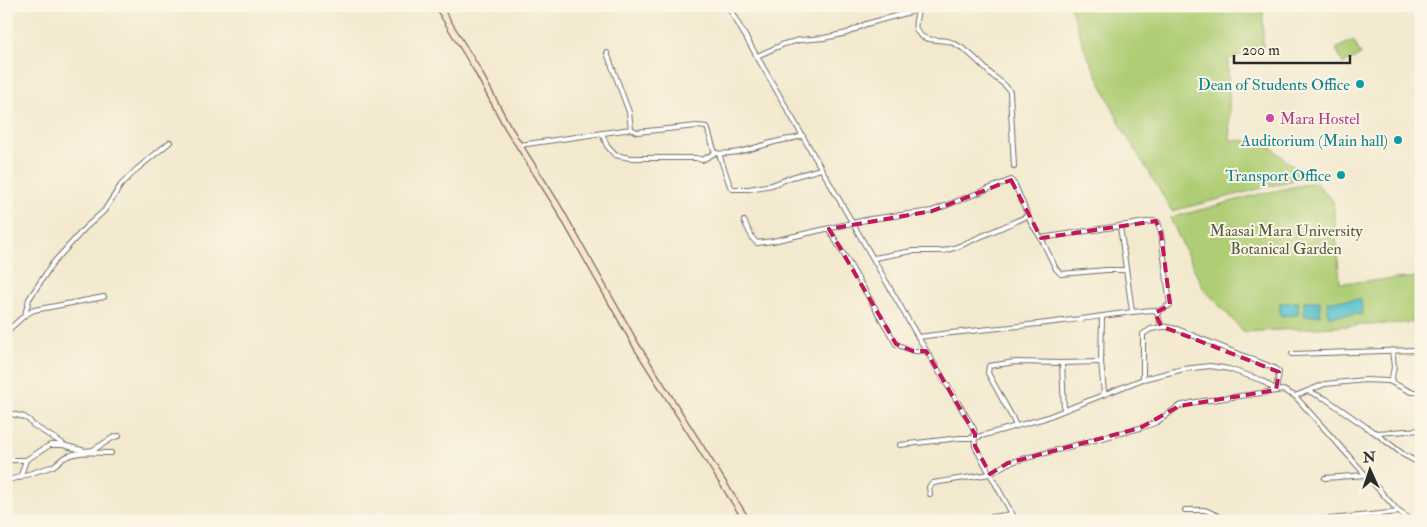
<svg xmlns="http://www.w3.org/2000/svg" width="1427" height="527" font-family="'IM FELL Double Pica',serif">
<rect width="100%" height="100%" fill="#fcf5e5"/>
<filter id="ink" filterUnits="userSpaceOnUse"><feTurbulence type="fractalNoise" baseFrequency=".02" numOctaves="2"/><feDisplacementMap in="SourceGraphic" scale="10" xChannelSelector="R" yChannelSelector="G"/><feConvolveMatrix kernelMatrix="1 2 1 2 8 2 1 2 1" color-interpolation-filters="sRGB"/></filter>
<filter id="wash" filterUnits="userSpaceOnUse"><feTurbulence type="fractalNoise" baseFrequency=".0096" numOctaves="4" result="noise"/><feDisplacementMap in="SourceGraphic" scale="20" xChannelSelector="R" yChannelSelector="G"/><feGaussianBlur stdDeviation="1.12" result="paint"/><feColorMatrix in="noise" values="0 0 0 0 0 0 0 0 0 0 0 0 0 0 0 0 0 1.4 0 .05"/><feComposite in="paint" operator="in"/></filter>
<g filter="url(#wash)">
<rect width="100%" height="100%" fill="#f3e9cf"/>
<g fill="#aecd75" stroke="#6c7c50">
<path d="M1070,6H1263V48L1228,59L1230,140L1265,142L1300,172L1294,180L1172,211L1122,128L1085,50Z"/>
<path d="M1353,40L1361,55L1343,64L1336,49Z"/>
<path d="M1315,182L1333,201L1340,283L1421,277V322L1244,332L1203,288L1170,218L1252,196Z"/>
</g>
<g fill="#51becb" stroke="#3e747b">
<path d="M1361,299L1362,314L1328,316L1327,301Z"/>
<path d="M1304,301H1320V315L1304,316Z"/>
<path d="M1298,302V315L1280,316V303Z"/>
</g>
</g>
<g filter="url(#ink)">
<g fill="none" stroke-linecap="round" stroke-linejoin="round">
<defs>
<g id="street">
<path d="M728,6L918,337L974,429L975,446L978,452L1016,521"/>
<path d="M607,53L629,112L631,129"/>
<path d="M757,56L784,44L800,40L824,38L847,33L866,24L910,12L919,6C918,13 914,23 916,29C922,44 940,38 951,42C968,49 980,64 993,76C999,81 1007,85 1010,92L1014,166"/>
<path d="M602,133L607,146L615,155L630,158H696L702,160L715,153"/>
<path d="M520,145L631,129L637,132L697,126L707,127L715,153C737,156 757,146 779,141C787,139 794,139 802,136"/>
<path d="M719,154L730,186L733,189H749L772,185L792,177L821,169"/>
<path d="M744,221L753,239L757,243L773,241L870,219L932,211L1011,180L1015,185L1031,223L1041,238L1056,269L1061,274L1106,270H1125"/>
<path d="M1120,226L1132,311"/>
<path d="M829,229L896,344L913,351H926"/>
<path d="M1041,238L1153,221L1158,222L1161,233L1170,305L1157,312"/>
<path d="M874,258L912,251H943L957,247L1028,216"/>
<path d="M25,315L34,310L104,297"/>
<path d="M1102,317L1101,362L1104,393"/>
<path d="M6,332L25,315L29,299L53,263L85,228L104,211L121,185L137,169L170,142"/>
<path d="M1417,350L1421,338"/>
<path d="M1292,354L1415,350L1420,353L1421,362"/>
<path d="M1062,363L1064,410"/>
<path d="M1143,379V334L1151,329L1163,327"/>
<path d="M1391,382L1394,367L1392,350"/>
<path d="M1308,391L1326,399L1372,431L1377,433L1421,430"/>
<path d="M1295,396L1325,384L1365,380L1389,381L1411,392H1421"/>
<path d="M6,410L12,414L24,417L29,420L33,425L62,443L63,445"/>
<path d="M1016,426L1012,417L988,373L989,366L1015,362L1062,363L1101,362"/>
<path d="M1374,432L1404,455L1421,464"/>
<path d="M900,445L959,438H974L1045,418L1143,379L1184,369L1210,366L1229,369L1261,380L1276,390L1279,372L1274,368L1177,329L1161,326L1157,312L1154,310C1123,312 1093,318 1063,321C1014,327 966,331 918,337"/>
<path d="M11,460H26"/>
<path d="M20,478L26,460L50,445H63L85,451L93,450L114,437L119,436"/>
<path d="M1325,478L1366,475"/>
<path d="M6,481L51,467C57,465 59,460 64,458C79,450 95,453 111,453"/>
<path d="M930,494L929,487L933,483L990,474L1008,463L1140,428L1157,422L1179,406L1196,402L1283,390L1295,396L1399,512L1413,521"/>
<path d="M1185,510H1205L1229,521"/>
<path d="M966,521L1012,514"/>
<path d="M1311,521L1399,512"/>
</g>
<path id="secondary" d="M438,6L476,68L507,126L558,207L637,347L747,521"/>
</defs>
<use href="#street" stroke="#716e64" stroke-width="6"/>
<use href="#secondary" stroke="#716e64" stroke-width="8"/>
<use href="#street" stroke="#fff" stroke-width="4"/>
<use href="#secondary" stroke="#fce5cf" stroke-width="5.5"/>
</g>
</g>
<path fill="none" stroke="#c2185b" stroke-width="4" stroke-dasharray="10 6" stroke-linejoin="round" d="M1011,180L1041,238L1156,221L1161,233L1170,305L1155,313L1161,326L1279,372L1276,390L1179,406L1140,428L1008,463L990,474L975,446V434L926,351H913L896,344L829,229L932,211Z"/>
<g fill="#0f9aa8" stroke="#fcf5e5" stroke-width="2">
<circle cx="1360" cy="84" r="5"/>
<circle cx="1398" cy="140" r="5"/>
<circle cx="1341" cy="175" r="5"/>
</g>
<circle fill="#d1479c" stroke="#fcf5e5" stroke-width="2" cx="1270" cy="118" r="5"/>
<g text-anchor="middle" stroke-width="4" stroke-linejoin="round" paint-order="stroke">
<g font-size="16" fill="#0d838f" stroke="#fcf5e5" text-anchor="end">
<text x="1350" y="90">Dean of Students Office</text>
<text x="1388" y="146">Auditorium (Main hall)</text>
<text x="1331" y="181">Transport Office</text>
</g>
<g font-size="16" fill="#b23c85" stroke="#fcf5e5" text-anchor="start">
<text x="1280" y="124">Mara Hostel</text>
</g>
<g font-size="16" fill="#525c41" stroke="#fcf5e5">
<text x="1286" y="236">Maasai Mara University<tspan x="1286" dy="18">Botanical Garden</tspan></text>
</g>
</g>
<rect width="1427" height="527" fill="none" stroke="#fcf5e5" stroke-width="25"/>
<g transform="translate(1370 470) rotate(357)" stroke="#fcf5e5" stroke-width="4" paint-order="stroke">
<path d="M0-4L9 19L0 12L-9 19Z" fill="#2b2b2b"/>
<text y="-8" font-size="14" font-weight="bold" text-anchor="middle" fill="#2b2b2b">N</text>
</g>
<path d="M1234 55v8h116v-8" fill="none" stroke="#2b2b2b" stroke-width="2.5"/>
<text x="1242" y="55" font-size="15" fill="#2b2b2b" stroke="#fcf5e5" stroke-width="4" paint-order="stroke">200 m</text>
</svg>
